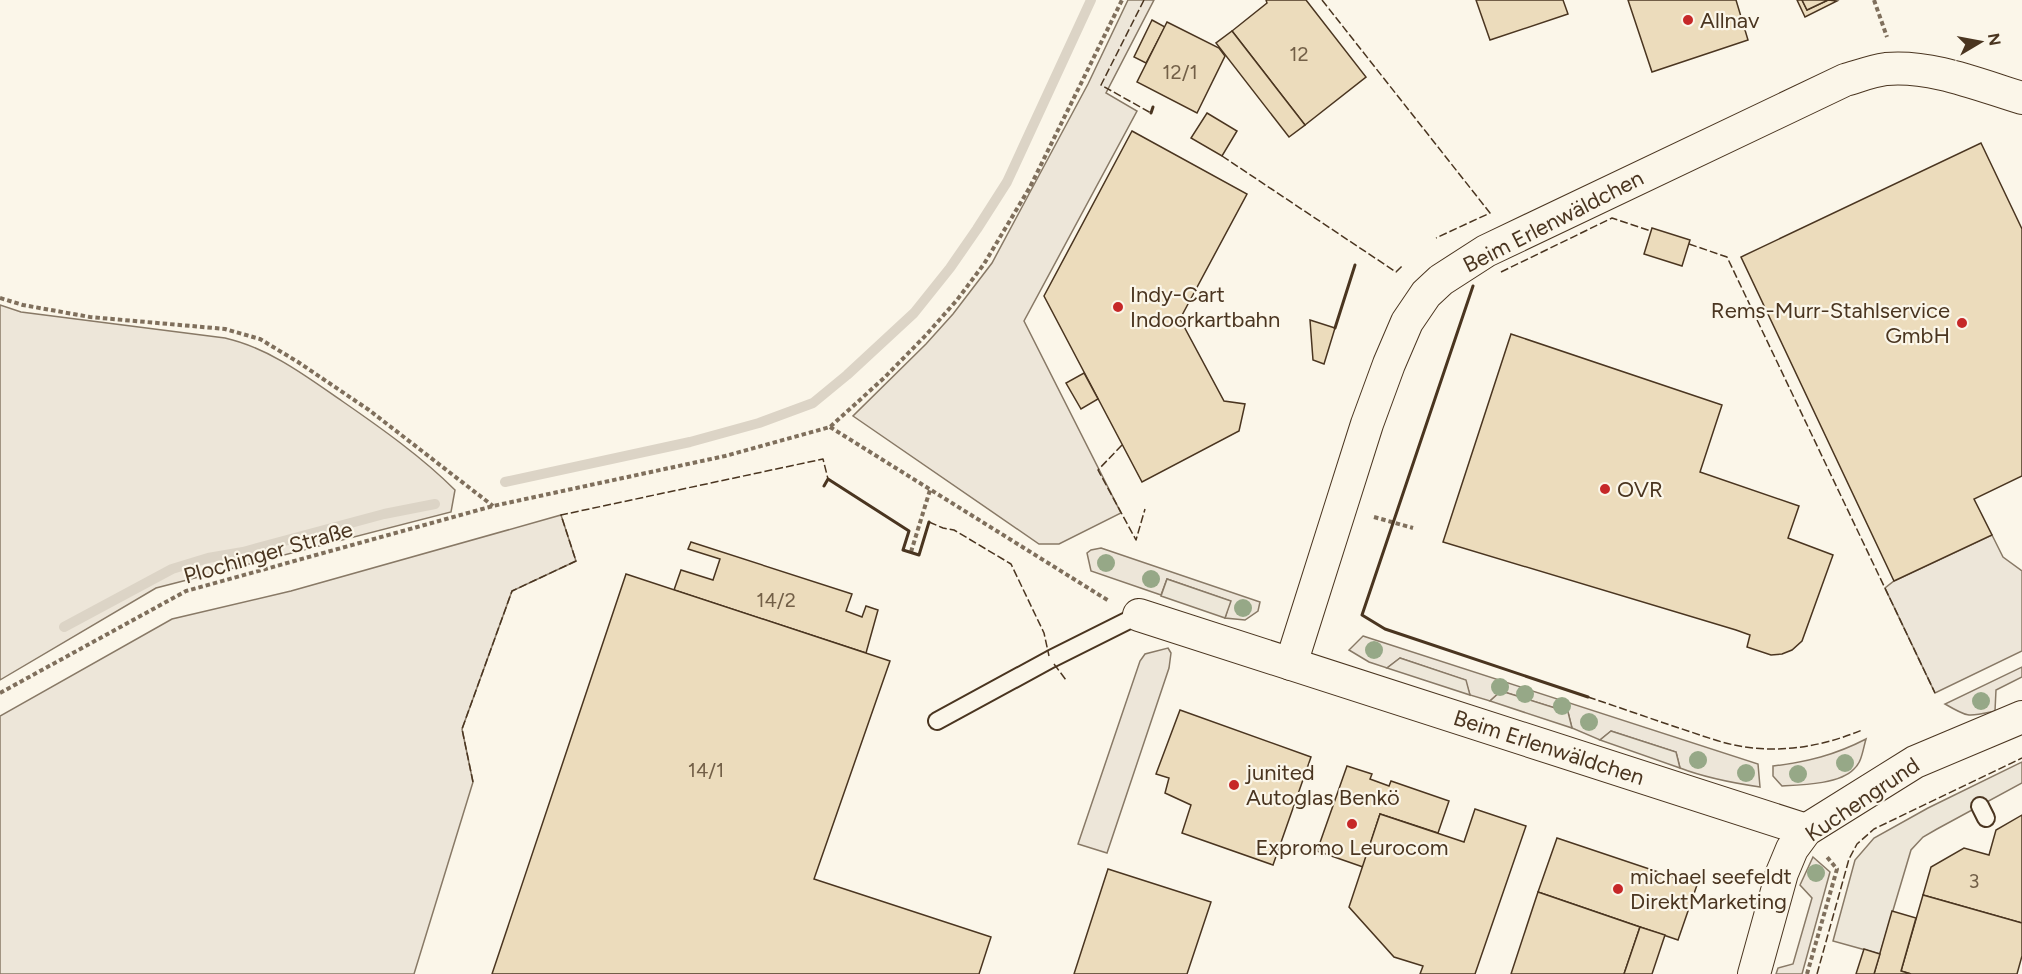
<svg xmlns="http://www.w3.org/2000/svg" width="2022" height="974" font-family="Figtree,sans-serif">
<rect width="100%" height="100%" fill="#fbf6e9"/>
<g fill="#ede6d9" stroke="#887966" stroke-width="1.5">
<path d="M1128,0H1154L1106,93L1137,111L1024,321L1121,513L1059,544H1039L853,416L926,344L953,314L992,263L1088,84Z"/>
<path d="M0,305L21,312L225,338C269,348 306,376 342,401C381,428 422,457 455,490L451,512L156,588L0,680Z"/>
<path d="M561,515L576,561L512,591L462,729L473,782L414,974H0V716L172,619L291,591Z"/>
<path d="M1992,535L2003,557L2022,571V651L1935,693L1885,588L1894,581Z"/>
<path d="M1101,548L1260,602L1258,611L1245,620L1225,618L1230,601L1167,579L1161,595L1091,571L1087,553L1091,550Z"/>
<path d="M1363,636L1758,764L1760,787C1733,783 1706,778 1680,768L1676,752L1611,731L1600,740L1572,728L1568,712L1501,691L1490,701L1470,695L1465,680L1400,658L1387,668L1369,662L1349,650Z"/>
<path d="M1168,648L1171,653L1169,668L1107,853L1078,844L1140,661L1145,654Z"/>
<path d="M2022,667V677L1996,690L1995,711C1968,717 1969,718 1945,704Z"/>
<path d="M1866,739C1863,749 1862,762 1854,769C1840,784 1802,785 1782,786L1773,776V766C1807,762 1835,755 1866,739Z"/>
<path d="M1813,857L1830,872L1802,974H1776L1778,968L1793,964L1812,898L1800,885Z"/>
</g>
<g fill="#ede7d9" stroke="#887966" stroke-width="1.5">
<path d="M1167,579L1231,601L1225,618L1161,596Z"/>
<path d="M1400,658L1466,680L1470,695L1387,668Z"/>
<path d="M1501,691L1568,712L1572,728L1490,701Z"/>
<path d="M1611,731L1676,752L1680,768L1600,740Z"/>
<path d="M2022,762V783L1937,829L1923,837L1911,850L1880,954L1833,941L1855,860L1874,838L1928,808Z"/>
</g>
<g fill="none" stroke-linecap="round" stroke-linejoin="round">
<g stroke="#dcd4c6" stroke-width="10">
<path d="M505,482L690,442L759,423L813,403L847,375L914,313L950,268L977,229L1007,182L1091,0"/>
<path d="M64,627L172,569L208,558L243,552L384,514L435,504"/>
</g>
</g>
<g fill="#ecdcbc" stroke="#4a3520" stroke-width="1.5">
<path d="M1266,0H1306L1366,77L1305,125L1232,31L1267,3Z"/>
<path d="M1476,0H1563L1568,14L1490,40Z"/>
<path d="M1628,0H1736L1748,40L1652,72Z"/>
<path d="M1797,0H1802L1807,10L1828,0L1837,1L1805,17Z"/>
<path d="M1802,0H1828L1807,10Z"/>
<path d="M1152,20L1165,27L1146,63L1134,57Z"/>
<path d="M1167,22L1219,48L1225,56L1197,113L1137,82Z"/>
<path d="M1232,31L1305,125L1289,137L1216,43Z"/>
<path d="M1207,113L1237,131L1222,156L1191,138Z"/>
<path d="M1132,131L1247,194L1180,319L1224,401L1245,404L1239,431L1142,482L1044,296Z"/>
<path d="M1981,143L2022,229V476L1974,499L1992,535L1894,581L1741,257Z"/>
<path d="M1652,228L1690,240L1682,266L1644,254Z"/>
<path d="M1310,320L1335,328L1324,364L1313,360Z"/>
<path d="M1511,334L1722,405L1700,472L1799,506L1788,538L1833,555L1802,641L1792,650L1782,654L1771,655L1747,647L1750,635L1736,630L1443,542Z"/>
<path d="M1084,373L1098,399L1081,409L1066,383Z"/>
<path d="M691,542L852,594L846,611L862,617L866,606L878,610L866,653L674,590L681,570L713,580L720,559L688,549Z"/>
<path d="M626,574L890,661L814,879L991,937L979,974H492Z"/>
<path d="M1180,710L1311,757L1273,865L1182,833L1191,805L1165,793L1169,778L1156,774Z"/>
<path d="M1347,766L1372,774L1370,779L1389,786L1391,781L1449,801L1438,833L1380,814L1363,867L1317,851Z"/>
<path d="M1475,809L1526,826L1475,974H1420L1423,966L1394,957L1349,907L1380,814L1464,842Z"/>
<path d="M2022,815V923L1923,895L1931,867L1964,848L1989,855L1996,830Z"/>
<path d="M1557,838L1697,885L1678,940L1538,892Z"/>
<path d="M1108,869L1211,902L1187,974H1074Z"/>
<path d="M1538,892L1640,927L1624,974H1511Z"/>
<path d="M1923,895L2022,923V956L2017,974H1911L1901,971Z"/>
<path d="M1892,911L1916,918L1901,971L1911,974H1874Z"/>
<path d="M1640,927L1665,935L1652,974H1624Z"/>
<path d="M1864,949L1880,954L1874,974H1856Z"/>
</g>
<g fill="none" stroke-linecap="round" stroke-linejoin="round">
<defs>
<g id="lane">
<path d="M937,721L1051,659L1139,615"/>
<path d="M1980,806L1986,818"/>
</g>
<g id="street">
<path d="M1139,615L1806,830"/>
<path d="M1291,664L1367,424L1389,364L1407,322L1426,294L1441,280L1486,251L1845,80C1859,76 1872,71 1886,69C1932,65 1979,85 2022,98"/>
<path d="M1754,974L1782,873L1792,849L1806,830L1915,762L2022,717"/>
</g>
</defs>
<use href="#lane" stroke="#4a3520" stroke-width="20"/>
<use href="#street" stroke="#4a3520" stroke-width="34"/>
<g stroke="#7f6f5c" stroke-width="4" stroke-dasharray="4.5 3" stroke-linecap="butt">
<path d="M1874,0L1887,37"/>
<path d="M0,298L23,305L90,317L225,329L260,339L298,362L369,410L493,506"/>
<path d="M830,427L1109,601"/>
<path d="M1374,517L1413,528"/>
<path d="M911,552L930,490"/>
<path d="M0,693L186,591L493,506L725,456L830,427L884,378L926,335L957,300L984,264L1030,187L1122,0"/>
<path d="M1807,974L1837,869L1827,857"/>
</g>
<use href="#lane" stroke="#fbf6e9" stroke-width="16"/>
<use href="#street" stroke="#fbf6e9" stroke-width="32"/>
<g stroke="#4a3520" stroke-width="1.5" stroke-dasharray="8 3" stroke-linecap="butt">
<path d="M1144,0L1101,85L1151,113"/>
<path d="M1322,0L1490,213L1436,238"/>
<path d="M1222,156L1396,272L1403,265"/>
<path d="M1689,244L1727,257L1935,693"/>
<path d="M1501,272L1612,218L1651,231"/>
<path d="M1122,445L1098,470L1136,540L1145,509"/>
<path d="M929,522L943,528L954,530L1011,564L1044,633L1049,656"/>
<path d="M1054,664L1066,680"/>
<path d="M1588,697C1618,707 1649,718 1679,728C1704,736 1728,746 1754,748C1790,752 1829,744 1862,730"/>
<path d="M473,782L462,729L512,591L576,561L561,515L823,459L828,479"/>
<path d="M1817,974L1849,859L1857,844L1874,829L2022,758"/>
</g>
<g stroke="#4a3520" stroke-width="3">
<path d="M1151,113L1153,107"/>
<path d="M1473,286L1362,615L1385,629L1588,697"/>
<path d="M1335,328L1355,265"/>
<path d="M824,486L828,479L909,531L903,550L919,555L929,522"/>
</g>
</g>
<g fill="#96a887">
<circle cx="1106" cy="563" r="9"/>
<circle cx="1151" cy="579" r="9"/>
<circle cx="1243" cy="608" r="9"/>
<circle cx="1374" cy="650" r="9"/>
<circle cx="1500" cy="687" r="9"/>
<circle cx="1525" cy="694" r="9"/>
<circle cx="1981" cy="701" r="9"/>
<circle cx="1562" cy="706" r="9"/>
<circle cx="1589" cy="722" r="9"/>
<circle cx="1698" cy="760" r="9"/>
<circle cx="1845" cy="763" r="9"/>
<circle cx="1746" cy="773" r="9"/>
<circle cx="1798" cy="774" r="9"/>
<circle cx="1816" cy="873" r="9"/>
</g>
<g fill="#c62828" stroke="#fbf6e9" stroke-width="2">
<circle cx="1688" cy="20" r="6"/>
<circle cx="1118" cy="307" r="6"/>
<circle cx="1962" cy="323" r="6"/>
<circle cx="1605" cy="489" r="6"/>
<circle cx="1234" cy="785" r="6"/>
<circle cx="1352" cy="824" r="6"/>
<circle cx="1618" cy="889" r="6"/>
</g>
<g text-anchor="middle" stroke-width="4.5" stroke-linejoin="round" paint-order="stroke">
<g font-size="20" fill="#725f47">
<text x="1299" y="61">12</text>
<text x="1180" y="79">12/1</text>
<text x="776" y="607">14/2</text>
<text x="706" y="777">14/1</text>
<text x="1974" y="888">3</text>
</g>
<g font-size="22" fill="#4a3520" stroke="#fbf6e9" text-anchor="start">
<text x="1700" y="28">Allnav</text>
<text x="1130" y="302">Indy-Cart<tspan x="1130" dy="25">Indoorkartbahn</tspan></text>
<text x="1950" y="318" text-anchor="end">Rems-Murr-Stahlservice<tspan x="1950" dy="25">GmbH</tspan></text>
<text x="1617" y="497">OVR</text>
<text x="1246" y="780">junited<tspan x="1246" dy="25">Autoglas Benkö</tspan></text>
<text x="1352" y="855" text-anchor="middle">Expromo Leurocom</text>
<text x="1630" y="884">michael seefeldt<tspan x="1630" dy="25">DirektMarketing</tspan></text>
</g>
<g font-size="22" fill="#4a3520" stroke="#fbf6e9">
<text transform="translate(1553 221) rotate(-27)" y="8">Beim Erlenwäldchen</text>
<text transform="translate(268 552) rotate(-16)" y="8">Plochinger Straße</text>
<text transform="translate(1549 747) rotate(18)" y="8">Beim Erlenwäldchen</text>
<text transform="translate(1862 799) rotate(-34)" y="8">Kuchengrund</text>
</g>
</g>
<g transform="translate(1980 42) rotate(80)" stroke="#fbf6e9" stroke-width="4.5" paint-order="stroke">
<path d="M0-4.5L10 22L0 15L-10 22Z" fill="#4a3520"/>
<text y="-9" font-size="16" font-weight="bold" text-anchor="middle" fill="#4a3520">N</text>
</g>
</svg>
